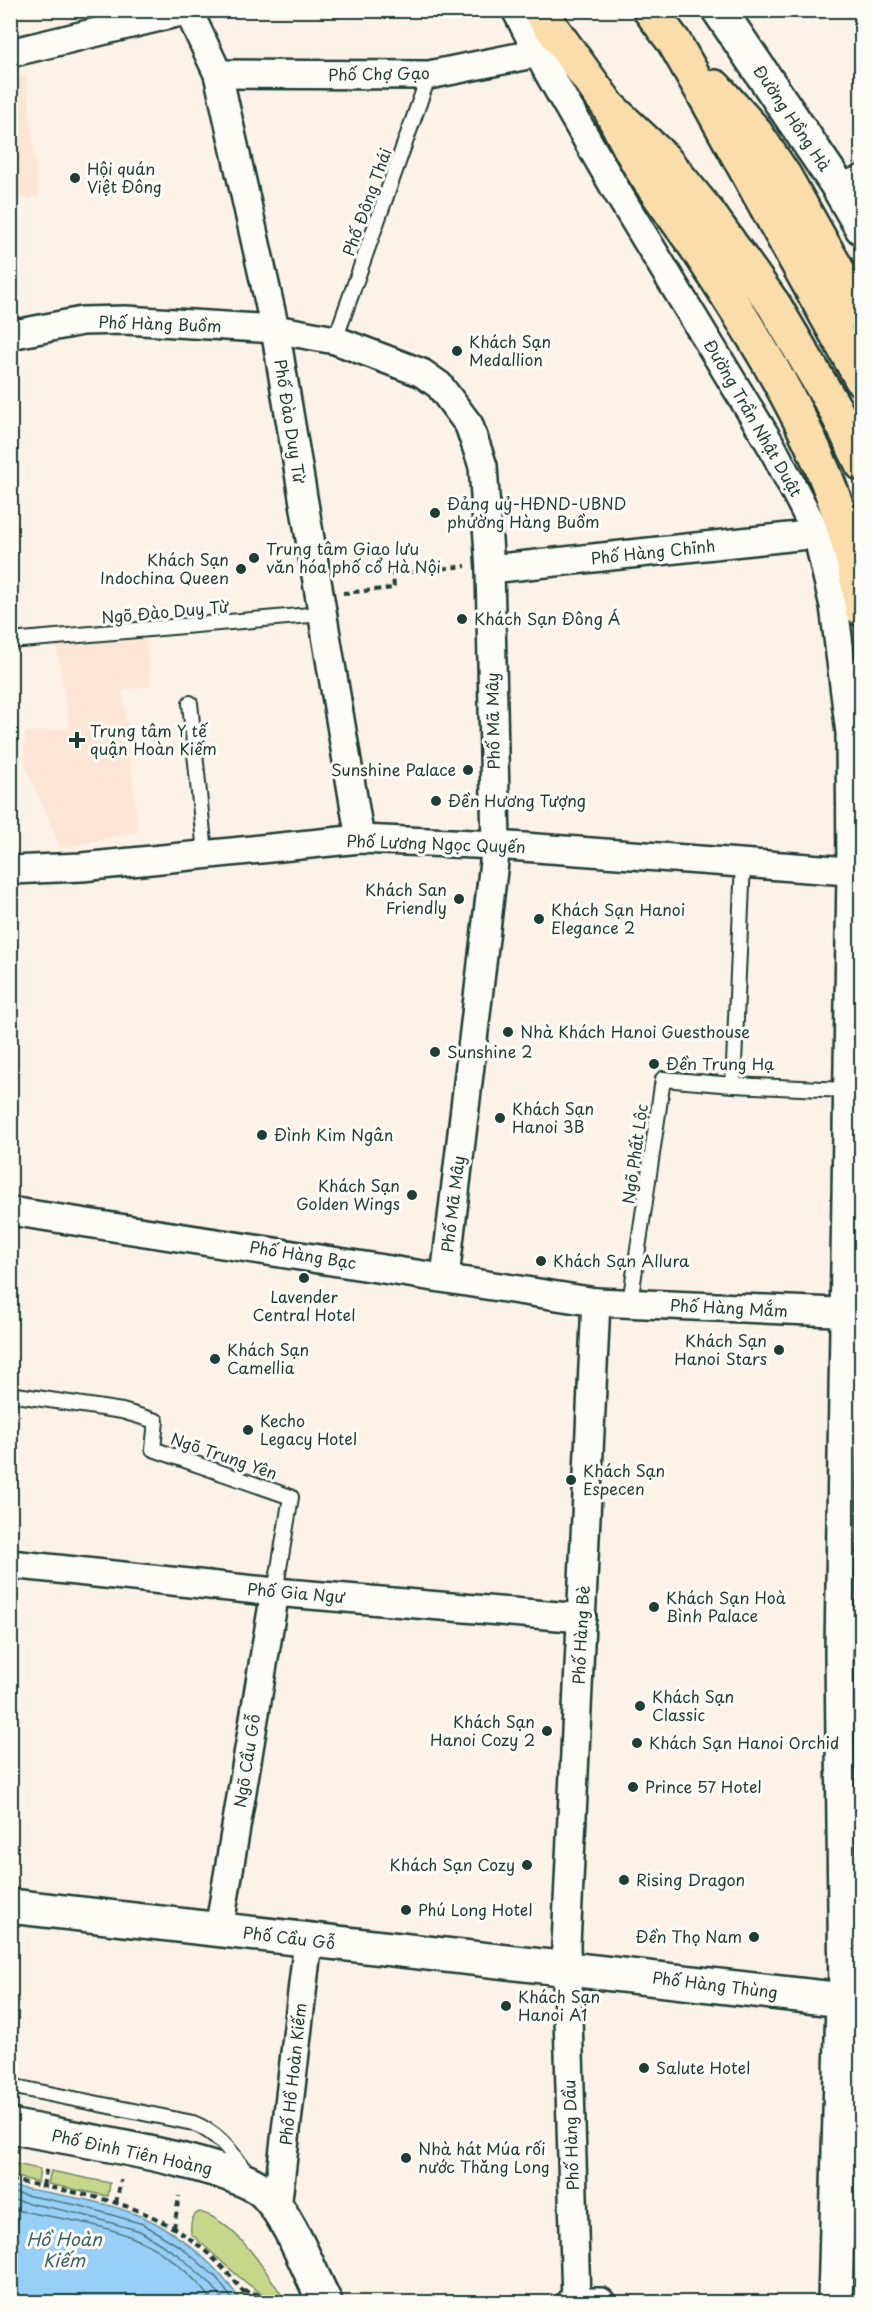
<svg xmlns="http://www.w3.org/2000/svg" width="872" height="2313" font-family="'Playpen Sans',sans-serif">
<rect width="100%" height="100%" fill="#fdf2e8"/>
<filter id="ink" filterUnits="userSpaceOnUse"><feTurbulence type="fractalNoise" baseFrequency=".0167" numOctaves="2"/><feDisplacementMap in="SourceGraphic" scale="12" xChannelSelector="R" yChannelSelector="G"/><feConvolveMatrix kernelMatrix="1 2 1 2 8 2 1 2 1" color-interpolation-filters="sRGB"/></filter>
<g filter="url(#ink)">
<g fill="#fde6d6">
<path d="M26,75L39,197L11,200V78Z"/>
<path d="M146,639L151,686L123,690L138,832L61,848L25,765L24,747L25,733L70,728L56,645Z"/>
</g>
<g fill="#c6d78c" stroke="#728a60" stroke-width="1.5">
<path d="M10,2163L40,2169L38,2182L11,2176Z"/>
<path d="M51,2171L110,2183L108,2196L48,2184Z"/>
<path d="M200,2212C235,2221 268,2273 286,2302C260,2303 212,2251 191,2234C190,2226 191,2214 200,2212Z"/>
</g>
<path fill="#97cff6" stroke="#6795a8" stroke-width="1.5" d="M10,2186C54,2194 104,2200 145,2218C180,2233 222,2270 241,2302H11Z"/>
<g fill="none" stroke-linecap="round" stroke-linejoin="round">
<g stroke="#4f7782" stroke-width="1.5">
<path d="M10,2192L81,2206L143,2224L182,2248L216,2277L234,2302"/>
<path d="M10,2199L80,2214L140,2231L178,2255L210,2283L225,2302"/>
<path d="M10,2209C51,2217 97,2222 136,2239C165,2251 195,2277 214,2302"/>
</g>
<defs>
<g id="service">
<path d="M836,183L862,172"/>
<path d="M335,340L429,75"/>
<path d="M10,641L322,614"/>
<path d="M190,703L205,853"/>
<path d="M733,1085L743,863"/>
<path d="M630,1303L663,1079L733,1085L846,1090"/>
<path d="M10,1394L122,1411L156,1421L153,1449L291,1497L275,1592"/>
<path d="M10,2086L193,2123C220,2134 232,2153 248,2175"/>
</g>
<g id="minor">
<path d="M188,10L218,74L275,329L360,839"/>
<path d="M516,10L548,72L616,190L771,445L817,534L834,606L850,733L851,871L839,1651L843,2000"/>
<path d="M10,53L189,10"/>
<path d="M218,74L429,75L538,53"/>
<path d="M10,335L82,321L125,320L275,329L335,340L422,373L439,385L469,425L483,466L490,569L496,845L445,1277"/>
<path d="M490,569L817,534"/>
<path d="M10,870L82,867L360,839L496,845L862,872"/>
<path d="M10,1211L596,1302L860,1313"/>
<path d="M10,1564L275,1592L582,1618"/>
<path d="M219,1930L275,1592"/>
<path d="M277,2208L308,1941"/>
<path d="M570,2302H601"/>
<path d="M576,2302L566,1945L596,1302"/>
</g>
<g id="tertiary">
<path d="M719,10L836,183L862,228"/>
<path d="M10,1906L843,2000L862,1994"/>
<path d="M835,2302L843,2000"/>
</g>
<path id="secondary" d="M10,2126C61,2137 236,2162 266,2194C291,2221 308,2269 325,2302"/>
<g id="primary">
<path d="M539,10L609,107L664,159L709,214L774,305L834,407L862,464"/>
<path d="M650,10L674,42L709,103L862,380"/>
<path d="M715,87L753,129L785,177L862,314"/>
<path d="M609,107C620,129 631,151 643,171C661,200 682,226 700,253C772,363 844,477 862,609"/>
</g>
</defs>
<use href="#service" stroke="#1f3d34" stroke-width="18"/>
<use href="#minor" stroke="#1f3d34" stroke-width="32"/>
<use href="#tertiary" stroke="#1f3d34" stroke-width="38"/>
<use href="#secondary" stroke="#1f3d34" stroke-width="38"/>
<use href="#primary" stroke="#1f3d34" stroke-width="38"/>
<g stroke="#1f3d34" stroke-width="4" stroke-dasharray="6 4.5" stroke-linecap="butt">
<path d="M343,593L394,588L393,574L466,566"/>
<path d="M10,2180C89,2195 159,2203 218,2263C230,2276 241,2286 249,2302"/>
<path d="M43,2186L47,2166"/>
<path d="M116,2203L121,2180"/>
<path d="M174,2228L179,2196"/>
<path d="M243,2291L257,2294L269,2302"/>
</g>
<use href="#service" stroke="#fdfcf7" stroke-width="14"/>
<use href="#minor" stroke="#fdfcf7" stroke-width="27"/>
<use href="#tertiary" stroke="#fdfcf7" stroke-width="33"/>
<use href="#secondary" stroke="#fdfcf7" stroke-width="33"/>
<use href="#primary" stroke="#faddab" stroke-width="33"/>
</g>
</g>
<g fill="#1f3d34" stroke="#fdfcf7" stroke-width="2">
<circle cx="75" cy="178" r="6"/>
<circle cx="457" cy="351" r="6"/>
<circle cx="435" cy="513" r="6"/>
<circle cx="254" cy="558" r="6"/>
<circle cx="241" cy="569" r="6"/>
<circle cx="462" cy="619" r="6"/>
<path d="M74 731h6v6h6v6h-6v6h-6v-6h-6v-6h6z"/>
<circle cx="468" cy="770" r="6"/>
<circle cx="436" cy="801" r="6"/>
<circle cx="459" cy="899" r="6"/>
<circle cx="539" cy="919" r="6"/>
<circle cx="508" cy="1032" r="6"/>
<circle cx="435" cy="1052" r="6"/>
<circle cx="654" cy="1064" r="6"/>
<circle cx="500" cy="1118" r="6"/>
<circle cx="262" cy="1135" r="6"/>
<circle cx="412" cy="1195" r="6"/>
<circle cx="541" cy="1261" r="6"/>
<circle cx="304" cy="1278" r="6"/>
<circle cx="779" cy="1350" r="6"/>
<circle cx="215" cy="1359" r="6"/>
<circle cx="248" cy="1430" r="6"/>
<circle cx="571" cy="1480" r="6"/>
<circle cx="654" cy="1607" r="6"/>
<circle cx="640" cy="1706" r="6"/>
<circle cx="547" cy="1731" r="6"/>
<circle cx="637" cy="1743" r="6"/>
<circle cx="633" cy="1787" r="6"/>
<circle cx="527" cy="1865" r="6"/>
<circle cx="624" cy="1880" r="6"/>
<circle cx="406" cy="1910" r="6"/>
<circle cx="754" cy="1937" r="6"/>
<circle cx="506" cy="2006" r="6"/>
<circle cx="644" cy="2068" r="6"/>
<circle cx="406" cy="2158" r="6"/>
</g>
<g text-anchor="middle" stroke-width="6" stroke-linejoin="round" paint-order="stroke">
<g font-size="16" fill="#1f3d34" stroke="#fdfcf7">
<text transform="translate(379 74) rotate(-1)" y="6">Phố Chợ Gạo</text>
<text transform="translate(792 118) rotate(56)" y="6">Đường Hồng Hà</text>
<text transform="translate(367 202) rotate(-70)" y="6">Phố Đông Thái</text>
<text transform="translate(160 324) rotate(2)" y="6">Phố Hàng Buồm</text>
<text transform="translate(753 418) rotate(60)" y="6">Đường Trần Nhật Duật</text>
<text transform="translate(290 421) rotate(81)" y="6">Phố Đào Duy Từ</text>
<text transform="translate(653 552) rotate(-6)" y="6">Phố Hàng Chĩnh</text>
<text transform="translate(165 612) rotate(-5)" y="6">Ngõ Đào Duy Từ</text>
<text transform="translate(493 721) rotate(-91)" y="6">Phố Mã Mây</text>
<text transform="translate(436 844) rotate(2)" y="6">Phố Lương Ngọc Quyến</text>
<text transform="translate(635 1154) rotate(-82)" y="6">Ngõ Phất Lộc</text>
<text transform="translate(453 1204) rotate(-83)" y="6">Phố Mã Mây</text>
<text transform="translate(303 1255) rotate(9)" y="6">Phố Hàng Bạc</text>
<text transform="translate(729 1308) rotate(3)" y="6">Phố Hàng Mắm</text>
<text transform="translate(224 1456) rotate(19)" y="6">Ngõ Trung Yên</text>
<text transform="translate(296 1593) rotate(5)" y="6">Phố Gia Ngư</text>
<text transform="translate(581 1635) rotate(-87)" y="6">Phố Hàng Bè</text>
<text transform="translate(247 1761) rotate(-81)" y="6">Ngõ Cầu Gỗ</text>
<text transform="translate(289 1938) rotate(7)" y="6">Phố Cầu Gỗ</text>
<text transform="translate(715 1985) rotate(7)" y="6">Phố Hàng Thùng</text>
<text transform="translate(293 2074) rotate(-84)" y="6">Phố Hồ Hoàn Kiếm</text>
<text transform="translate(571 2135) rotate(-92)" y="6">Phố Hàng Dầu</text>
<text transform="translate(132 2152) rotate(12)" y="6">Phố Đinh Tiên Hoàng</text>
</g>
<g font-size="16" fill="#1f3d34" stroke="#fdfcf7" text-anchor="start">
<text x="87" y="175">Hội quán<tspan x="87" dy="18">Việt Đông</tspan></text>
<text x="469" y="348">Khách Sạn<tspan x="469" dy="18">Medallion</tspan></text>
<text x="447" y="510">Đảng uỷ-HĐND-UBND<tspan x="447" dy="18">phường Hàng Buồm</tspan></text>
<text x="266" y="555">Trung tâm Giao lưu<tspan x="266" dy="18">văn hóa phố cổ Hà Nội</tspan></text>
<text x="229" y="566" text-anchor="end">Khách Sạn<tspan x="229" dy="18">Indochina Queen</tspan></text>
<text x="474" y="625">Khách Sạn Đông Á</text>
<text x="90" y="737">Trung tâm Y tế<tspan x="90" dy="18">quận Hoàn Kiếm</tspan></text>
<text x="456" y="776" text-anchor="end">Sunshine Palace</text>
<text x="448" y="807">Đền Hương Tượng</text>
<text x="447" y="896" text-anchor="end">Khách Sạn<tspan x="447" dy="18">Friendly</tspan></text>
<text x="551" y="916">Khách Sạn Hanoi<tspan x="551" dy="18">Elegance 2</tspan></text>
<text x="520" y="1038">Nhà Khách Hanoi Guesthouse</text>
<text x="447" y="1058">Sunshine 2</text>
<text x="666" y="1070">Đền Trung Hạ</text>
<text x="512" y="1115">Khách Sạn<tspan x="512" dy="18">Hanoi 3B</tspan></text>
<text x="274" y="1141">Đình Kim Ngân</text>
<text x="400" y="1192" text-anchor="end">Khách Sạn<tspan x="400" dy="18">Golden Wings</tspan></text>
<text x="553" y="1267">Khách Sạn Allura</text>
<text x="304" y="1303" text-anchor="middle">Lavender<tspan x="304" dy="18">Central Hotel</tspan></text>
<text x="767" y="1347" text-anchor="end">Khách Sạn<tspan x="767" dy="18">Hanoi Stars</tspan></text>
<text x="227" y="1356">Khách Sạn<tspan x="227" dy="18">Camellia</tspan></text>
<text x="260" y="1427">Kecho<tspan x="260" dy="18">Legacy Hotel</tspan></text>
<text x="583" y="1477">Khách Sạn<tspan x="583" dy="18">Especen</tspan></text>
<text x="666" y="1604">Khách Sạn Hoà<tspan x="666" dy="18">Bình Palace</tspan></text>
<text x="652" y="1703">Khách Sạn<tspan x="652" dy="18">Classic</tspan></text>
<text x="535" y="1728" text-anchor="end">Khách Sạn<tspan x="535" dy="18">Hanoi Cozy 2</tspan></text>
<text x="649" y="1749">Khách Sạn Hanoi Orchid</text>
<text x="645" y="1793">Prince 57 Hotel</text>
<text x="515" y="1871" text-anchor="end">Khách Sạn Cozy</text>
<text x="636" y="1886">Rising Dragon</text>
<text x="418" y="1916">Phú Long Hotel</text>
<text x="742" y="1943" text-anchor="end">Đền Thọ Nam</text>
<text x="518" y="2003">Khách Sạn<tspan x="518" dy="18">Hanoi A1</tspan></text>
<text x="656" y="2074">Salute Hotel</text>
<text x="418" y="2155">Nhà hát Múa rối<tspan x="418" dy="18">nước Thăng Long</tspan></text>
</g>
<g font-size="18" font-style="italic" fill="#3d6264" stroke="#fdfcf7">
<text x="64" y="2246">Hồ Hoàn<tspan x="64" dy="21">Kiếm</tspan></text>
</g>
</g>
<rect width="872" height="2313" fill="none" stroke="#fdfcf7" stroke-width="36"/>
<rect x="18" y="18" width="836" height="2277" fill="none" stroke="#1f3d34" stroke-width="2" filter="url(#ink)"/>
</svg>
